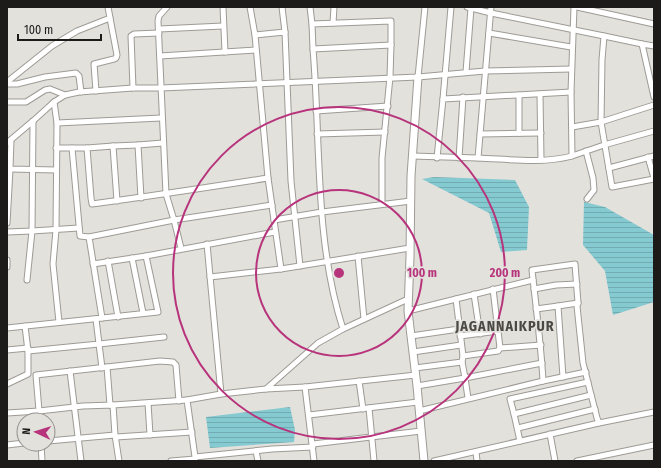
<svg xmlns="http://www.w3.org/2000/svg" width="661" height="468" font-family="'Fira Sans Condensed',sans-serif">
<defs>
<pattern id="water-rules" width="6" height="5" patternUnits="userSpaceOnUse"><rect width="6" height="5" fill="#85c9d1"/><path d="M0 2.5h6" fill="none" stroke="#72acb3"/></pattern>
</defs>
<rect width="100%" height="100%" fill="#e3e1dc"/>
<g fill="url(#water-rules)">
<path d="M434,177L515,180L529,207L527,250L501,252L489,213L422,179Z"/>
<path d="M584,202L605,207L654,235V302L613,315L605,271L583,245Z"/>
<path d="M290,407L295,430L294,442L210,448L206,417Z"/>
</g>
<g fill="none" stroke-linecap="round" stroke-linejoin="round">
<defs>
<g id="street">
<path d="M167,7L159,16L158,21L166,194L174,220L181,248"/>
<path d="M223,7L225,52"/>
<path d="M250,7L255,35L268,178L281,269L410,248"/>
<path d="M282,7L285,32"/>
<path d="M310,7L312,24"/>
<path d="M467,7L491,13L604,36L602,60L601,122L572,127"/>
<path d="M577,7L654,24"/>
<path d="M333,23L334,7"/>
<path d="M159,29L223,26"/>
<path d="M489,33L571,47"/>
<path d="M255,35L285,32L291,181L300,266"/>
<path d="M604,36L642,44"/>
<path d="M654,46L642,44L654,97"/>
<path d="M313,49L312,24L391,21V45"/>
<path d="M160,56L256,50"/>
<path d="M466,72L471,8"/>
<path d="M418,77L425,7"/>
<path d="M7,82L52,46L77,31L110,18L108,7"/>
<path d="M7,84H17L45,77L76,73L79,76L81,92"/>
<path d="M133,88L131,36L134,34L159,33"/>
<path d="M96,91L94,64L114,59L116,58L117,55L110,18"/>
<path d="M540,94L541,160"/>
<path d="M519,95V133"/>
<path d="M443,99L451,7"/>
<path d="M7,102H26L45,90L50,89L65,95"/>
<path d="M54,102L57,123L56,230L53,264L59,322"/>
<path d="M654,105L601,122L612,187L654,179"/>
<path d="M316,111L388,106"/>
<path d="M57,123L161,118"/>
<path d="M317,134L385,132"/>
<path d="M480,134L541,133"/>
<path d="M11,140L10,169L56,170"/>
<path d="M7,143L33,121L54,102L65,95L79,92L133,88H161L418,77L485,71L571,69"/>
<path d="M113,146L138,145"/>
<path d="M56,148H72L80,236L89,237"/>
<path d="M72,148H87"/>
<path d="M586,151L593,178L594,190L587,199"/>
<path d="M412,156L478,158L491,7"/>
<path d="M572,156L604,145L654,131"/>
<path d="M648,157L654,178"/>
<path d="M437,158L443,99L571,92"/>
<path d="M459,158L463,97"/>
<path d="M478,158C507,159 543,164 572,156L571,92L574,7"/>
<path d="M609,168L654,156"/>
<path d="M141,198L138,145L163,143"/>
<path d="M117,201L113,146L87,148L91,198L92,204C151,196 210,187 268,178"/>
<path d="M382,204V158L390,77L391,45L313,49C321,142 314,239 343,329L408,299"/>
<path d="M274,220L322,212L411,201"/>
<path d="M7,223L10,169H8"/>
<path d="M7,232L32,231L33,121"/>
<path d="M207,244L221,394L266,389"/>
<path d="M146,256L275,232"/>
<path d="M358,256L364,319"/>
<path d="M132,258L143,313"/>
<path d="M7,260V267"/>
<path d="M108,261L118,317"/>
<path d="M93,264L146,256L158,312L102,318"/>
<path d="M210,277L281,269"/>
<path d="M27,280L32,231L79,228"/>
<path d="M533,280L456,299L463,356L498,351L500,348L541,345"/>
<path d="M493,289L500,348"/>
<path d="M534,289L556,285L577,284"/>
<path d="M474,294L480,334"/>
<path d="M558,306L578,303"/>
<path d="M536,309L558,306L563,377"/>
<path d="M408,311L456,299"/>
<path d="M7,328L102,318L89,237L174,220L272,205"/>
<path d="M411,336L459,329"/>
<path d="M460,336L498,331"/>
<path d="M7,350L28,348"/>
<path d="M28,351L99,344L96,319"/>
<path d="M413,352L461,345"/>
<path d="M463,356L462,362L465,378L542,363"/>
<path d="M107,367L110,405"/>
<path d="M102,368L99,344L164,337"/>
<path d="M415,368L462,362"/>
<path d="M70,371L81,461"/>
<path d="M359,381L363,409"/>
<path d="M543,381L586,372"/>
<path d="M7,384L28,374V351L25,326"/>
<path d="M417,386L465,378L468,398"/>
<path d="M305,387L266,389L318,343L343,329"/>
<path d="M221,394L187,400L195,457L272,449L313,447"/>
<path d="M148,403L150,435"/>
<path d="M113,405L187,400"/>
<path d="M369,408L374,461"/>
<path d="M419,411L543,381C541,344 536,307 532,270L575,264L578,303L577,306L583,363L597,418L599,423L434,461"/>
<path d="M7,413L39,411L36,375L160,361L173,362L176,365L179,401"/>
<path d="M514,414L510,399L588,382"/>
<path d="M309,415L418,402"/>
<path d="M40,420L39,411L83,406L113,405L115,435"/>
<path d="M599,423L654,412"/>
<path d="M518,428L595,409"/>
<path d="M550,434L555,461"/>
<path d="M116,437L192,432"/>
<path d="M48,441L115,435L119,461"/>
<path d="M520,441L514,414L591,395"/>
<path d="M41,444L42,461"/>
<path d="M313,444L421,431"/>
<path d="M7,445L24,443"/>
<path d="M256,451L258,461"/>
<path d="M476,452L477,461"/>
<path d="M171,461L195,459"/>
<path d="M314,461L305,387L416,375"/>
<path d="M577,461L654,445"/>
</g>
<path id="secondary" d="M418,77L411,176L410,257L408,311L417,386L424,461"/>
</defs>
<use href="#street" stroke="#9e9b96" stroke-width="7"/>
<use href="#secondary" stroke="#9e9b96" stroke-width="9"/>
<use href="#street" stroke="#fff" stroke-width="5"/>
<use href="#secondary" stroke="#fff" stroke-width="7"/>
</g>
<g fill="none" stroke="#b7347c" stroke-width="2">
<circle cx="339" cy="273" r="83"/>
<circle cx="339" cy="273" r="166"/>
</g>
<g text-anchor="middle" stroke-width="3.5" stroke-linejoin="round" paint-order="stroke">
<g font-size="14" font-weight="bold" letter-spacing="1" fill="#4c4945" stroke="#e3e1dc">
<text x="505" y="331">JAGANNAIKPUR</text>
</g>
</g>
<circle cx="339" cy="273" r="6" fill="#b7347c" stroke="#e3e1dc" stroke-width="2"/>
<g font-size="12" text-anchor="middle" font-weight="bold" fill="#b7347c" stroke="#e3e1dc" stroke-width="3.5" stroke-linejoin="round" paint-order="stroke">
<text x="422" y="277">100 m</text>
<text x="505" y="277">200 m</text>
</g>
<rect width="661" height="468" fill="none" stroke="#1c1b19" stroke-width="16"/>
<g transform="translate(36 432) rotate(274)"><circle r="19" fill="#e3e1dc" stroke="#93928e"/>
<path d="M0-3L7 15L0 10L-7 15Z" fill="#b7347c"/>
<text y="-6" font-size="11" font-weight="bold" text-anchor="middle" fill="#1c1b19">N</text>
</g>
<path d="M18 34v6h83v-6" fill="none" stroke="#1c1b19" stroke-width="2"/>
<text x="24" y="34" font-size="12" fill="#1c1b19" stroke="#e3e1dc" stroke-width="3" paint-order="stroke">100 m</text>
</svg>
